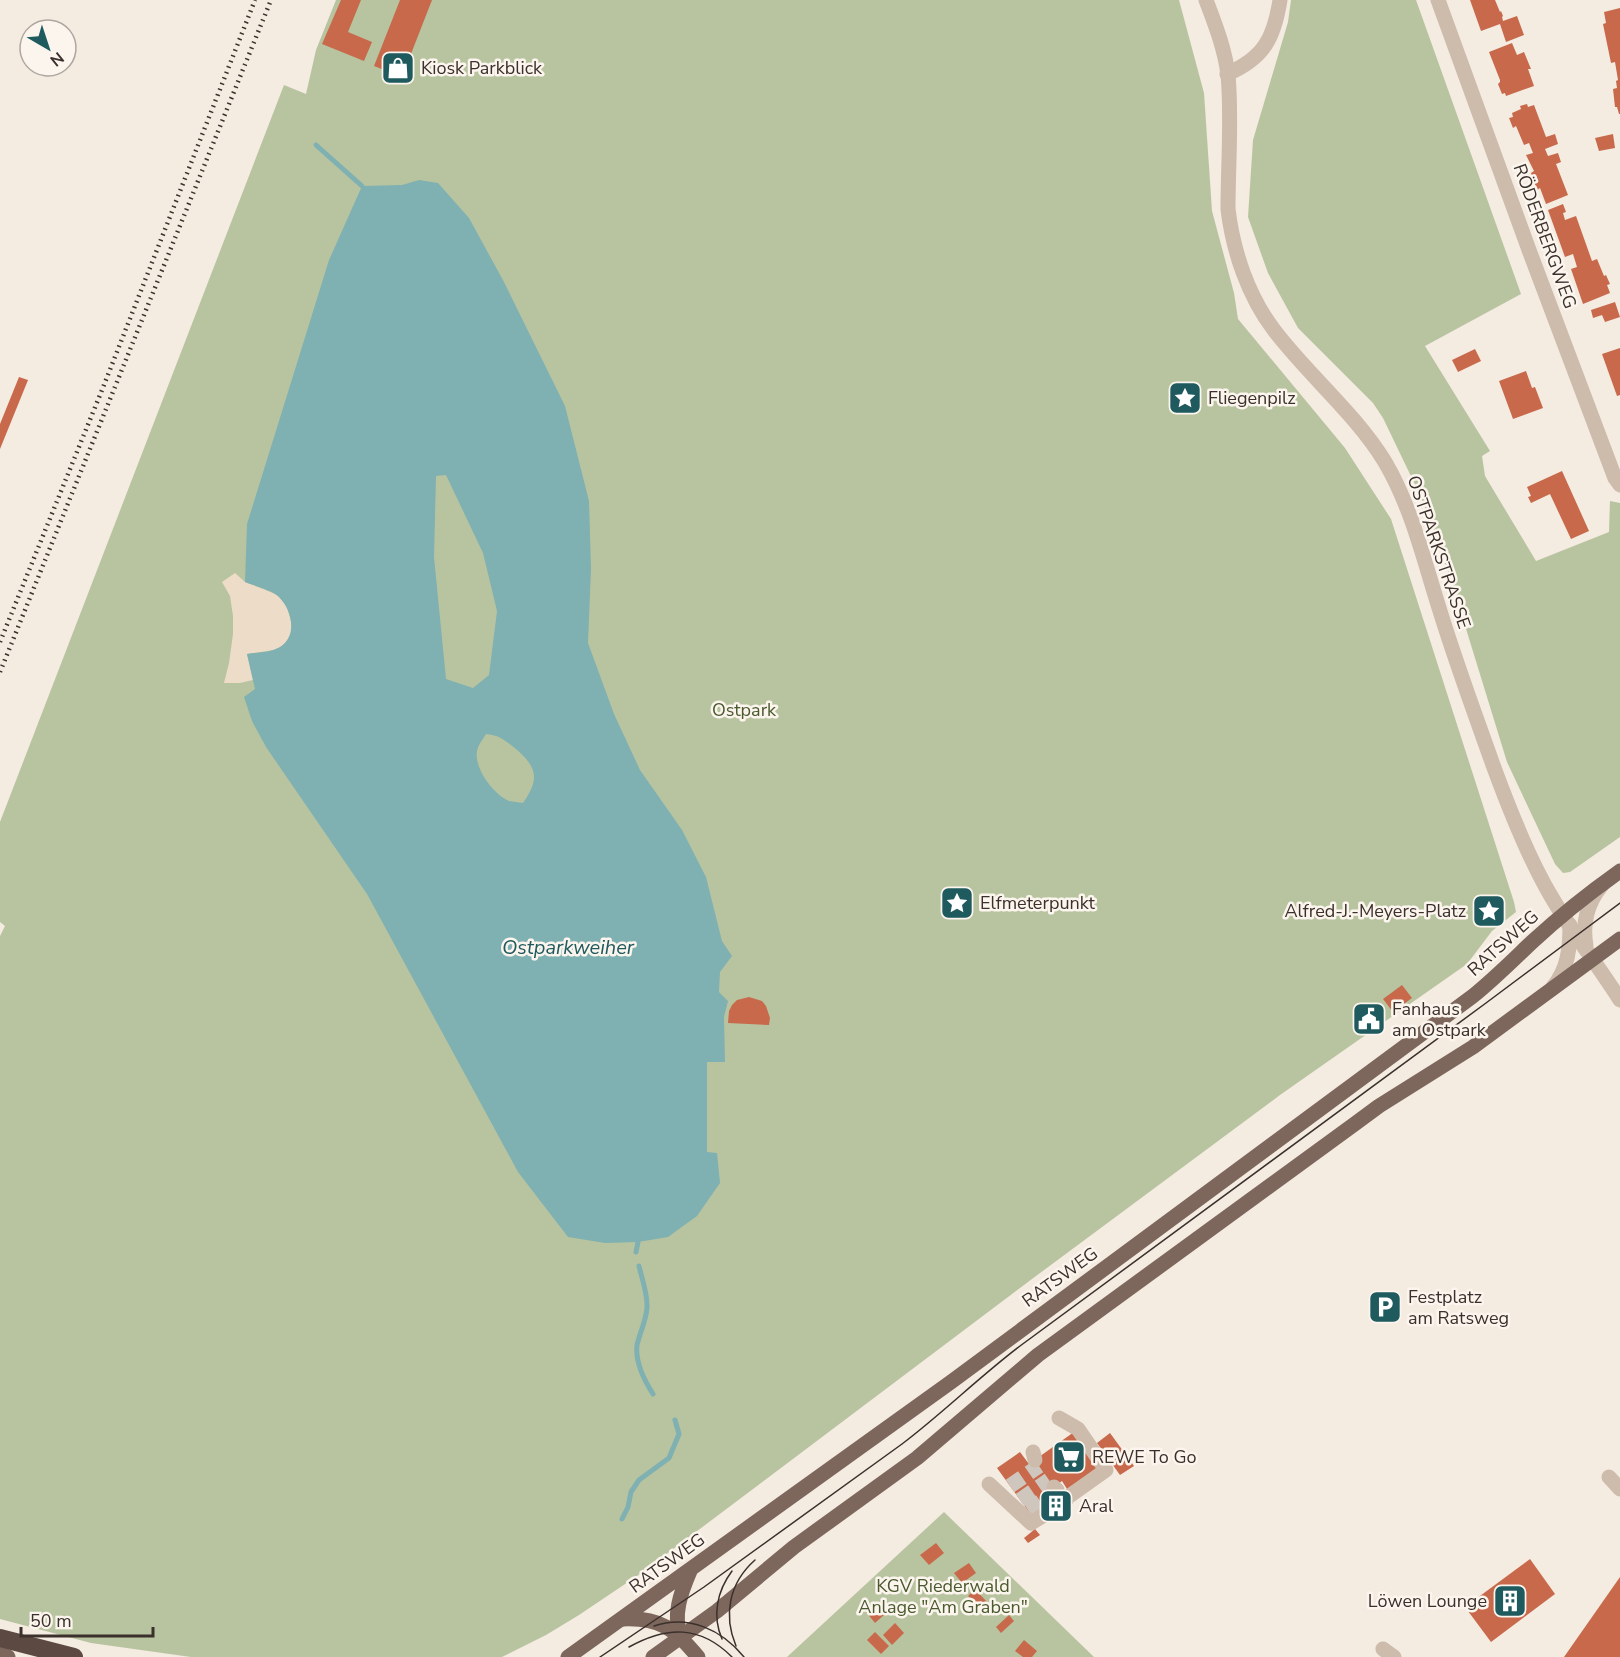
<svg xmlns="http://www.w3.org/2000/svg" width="1620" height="1657" font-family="'Nunito Sans',sans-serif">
<rect width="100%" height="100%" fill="#f4ebe1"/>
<g fill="#b8c4a0">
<path d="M336,0H1179L1204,93L1212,211L1234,293L1238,319L1345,448L1391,519L1514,902L1516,912L1492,931L1467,964L1280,1095L1032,1279L640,1574L579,1615L546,1635L502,1657H191L91,1643L0,1619V936L5,926L0,922V822L284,85L306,94L316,50Z"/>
<path d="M1291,0H1416L1521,294L1425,346L1490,451L1482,456L1485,476L1536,561L1609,532L1610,501L1620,503V837L1570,872L1563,873L1555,864L1507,762L1451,580L1421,497L1383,418L1373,403L1298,328L1268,273L1248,217L1253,140L1288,22Z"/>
<path d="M944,1512L1094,1657H787Z"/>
</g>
<path fill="#ecdcc8" d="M235,573L245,582L278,595L287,607L291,621V635L283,646L274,650L247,654L253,680L240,683H224L229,663L233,634V616L230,596L222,582Z"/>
<path fill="#7fb0b2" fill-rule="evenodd" d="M419,180L438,183L469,218L504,282L565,406L589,501L591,569L588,643L614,714L640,770L682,830L706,877L722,941L732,956L720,972L719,992L728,1001L724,1017L725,1062H707V1152L717,1153L720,1183L697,1216L668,1237L638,1242L605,1243L568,1237L518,1172L367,894L266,747L252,721L244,697L255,689L247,654C258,652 270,653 280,647C298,636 292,610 279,597C272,590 255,586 245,582L247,524L329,260L362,186L402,185ZM446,475L483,553L497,611L489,675L473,688L446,679L434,557L436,476ZM486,734C499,735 506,741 516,749C537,767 540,779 523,803C518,802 513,802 509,801C493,794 474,768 477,751C478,745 483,739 486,734Z"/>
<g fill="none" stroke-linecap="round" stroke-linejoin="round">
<g stroke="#7fb0b2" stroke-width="5">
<path d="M316,145L362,186"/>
<path d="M636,1252L638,1242"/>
<path d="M639,1266C642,1279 648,1295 647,1308C646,1321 640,1332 637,1345C635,1362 644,1380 653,1394"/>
<path d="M622,1519L628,1507L631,1492L639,1480L669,1458L679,1434L675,1420"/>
</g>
</g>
<g fill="#c8694b">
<path d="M341,0H361L348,32L372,42L364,61L322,44Z"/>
<path d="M400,0H432L402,77L374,66Z"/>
<path d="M1470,0H1495L1500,12L1501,11L1503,16L1502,17L1503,21L1517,16L1524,35L1506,42L1500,24L1481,31Z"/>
<path d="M1620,8V114H1619L1617,107H1615L1613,89L1617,88L1616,81L1618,80L1615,62L1611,63L1603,24L1606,23L1604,12Z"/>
<path d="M1512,43L1517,55L1524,52L1531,69H1528L1534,86L1506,96L1505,93L1502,94L1498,84L1500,82V80L1489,52Z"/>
<path d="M1527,104L1528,107L1534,105L1546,137L1555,134L1558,144L1545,149L1548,156L1558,153L1561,162L1556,164L1568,195L1546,204L1540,188L1537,190L1531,173L1534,171L1526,155L1533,153L1529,143L1524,145L1516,126L1513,128L1509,118L1513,117L1512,113L1521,109L1520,106Z"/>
<path d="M1613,134L1615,148L1599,151L1595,138Z"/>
<path d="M1563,204L1566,212L1563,213L1565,220L1576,216L1592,261L1597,259L1604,276L1606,275L1610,284L1607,285L1610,293L1583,304L1571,269L1577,267L1573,254L1565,257L1548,210Z"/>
<path d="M1615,302L1620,317L1605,322L1602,315L1593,318L1591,310Z"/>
<path d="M1620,348V395L1617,396L1602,354Z"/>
<path d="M1475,349L1481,361L1458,372L1452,360Z"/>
<path d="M1526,371L1532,388L1535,387L1543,408L1513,419L1499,381Z"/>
<path d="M19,377L28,380L0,449V424Z"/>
<path d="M1562,471L1589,531L1571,539L1550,494L1531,503L1528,497L1531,496L1527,487Z"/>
<path d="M1402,985L1412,998L1393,1012L1383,999Z"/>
<path d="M749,997L762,1001L766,1006L770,1018L769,1025L728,1023L729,1011L732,1005L737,1000Z"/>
<path d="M1373,1007L1382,1019L1366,1032L1356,1020Z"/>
<path d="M1074,1432L1099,1467L1067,1489L1062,1481L1048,1491H1064L1073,1503L1048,1521L1040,1509L1031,1515L997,1468L1020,1452L1029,1464Z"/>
<path d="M1110,1433L1134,1466L1120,1475L1097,1443Z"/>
<path d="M1035,1529L1040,1535L1028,1543L1024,1538Z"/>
<path d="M936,1543L944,1553L929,1565L920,1555Z"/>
<path d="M1530,1559L1555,1594L1491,1642L1465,1607Z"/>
<path d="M969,1563L976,1573L962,1583L954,1573Z"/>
<path d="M1620,1577V1657H1564Z"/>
<path d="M975,1589L987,1602L980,1608L968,1596Z"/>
<path d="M874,1604L884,1615L875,1623L866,1612Z"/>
<path d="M1009,1615L1014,1621L1001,1633L996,1627Z"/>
<path d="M895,1623L904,1633L892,1645L883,1635Z"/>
<path d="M875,1632L889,1646L881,1654L867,1640Z"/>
<path d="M1024,1640L1037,1651L1032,1657H1023L1015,1651Z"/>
</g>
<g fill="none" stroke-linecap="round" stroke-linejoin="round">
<g stroke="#cfc6bd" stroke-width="15" stroke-dasharray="15 8" stroke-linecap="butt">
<path d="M1010,1486L1039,1466"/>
<path d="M1020,1500L1049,1480"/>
<path d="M1028,1510L1051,1494"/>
<path d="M1044,1515L1068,1497"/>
</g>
<g stroke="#cdbbac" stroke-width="15">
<path d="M1206,0C1215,24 1225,49 1228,75C1232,117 1228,166 1228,209C1233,251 1248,296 1274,330C1309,376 1355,413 1385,462C1412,508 1424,561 1440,611C1456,663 1475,714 1493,765C1507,803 1522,842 1541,878C1563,921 1594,959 1620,1000"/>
<path d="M1438,0L1529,250L1615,478L1620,485"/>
<path d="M1227,74C1264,58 1274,38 1280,0"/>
<path d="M1586,946C1582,923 1587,903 1602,885"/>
<path d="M1553,987C1568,969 1570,948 1570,925"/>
<path d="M1059,1418L1078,1429L1106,1470L1068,1497"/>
<path d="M1033,1452L1035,1460"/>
<path d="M1609,1477L1620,1489"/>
<path d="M989,1484L1031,1523L1044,1515"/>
<path d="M1051,1494L1057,1490L1054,1487"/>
<path d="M1383,1649L1394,1657"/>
</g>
<g stroke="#7d675c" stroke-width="15">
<path d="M622,1619C660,1617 675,1629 698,1657"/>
<path d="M681,1638C672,1616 681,1592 690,1571"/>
<path d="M0,1653L8,1657"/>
<path d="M568,1657L951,1382L1473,996C1494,979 1513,960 1532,942C1560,916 1589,893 1620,871"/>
<path d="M653,1657L717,1611L794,1547L917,1458L1038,1355L1356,1123L1379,1106L1473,1047L1620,939"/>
</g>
<path stroke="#5c4a42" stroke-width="18" d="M0,1638L74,1657"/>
<g stroke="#3b302b" stroke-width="1.5">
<path d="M654,1626C689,1614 722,1630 744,1657"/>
<path d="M722,1639C712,1616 717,1591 732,1571"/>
<path d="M736,1646C723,1615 729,1583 755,1560"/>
<path d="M629,1647C667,1626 700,1625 732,1657"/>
<path d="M600,1657L704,1587L902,1444C943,1413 979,1377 1020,1346L1486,1003L1620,903"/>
</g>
<g stroke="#3b302b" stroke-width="4.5" stroke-dasharray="1.5 4.5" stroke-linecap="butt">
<path d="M0,642L102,390L255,0"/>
<path d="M0,672L271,0"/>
</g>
</g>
<defs>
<symbol id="shop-square" viewBox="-11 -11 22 22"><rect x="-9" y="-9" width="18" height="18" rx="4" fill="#1f5a5e" stroke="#fbf5ee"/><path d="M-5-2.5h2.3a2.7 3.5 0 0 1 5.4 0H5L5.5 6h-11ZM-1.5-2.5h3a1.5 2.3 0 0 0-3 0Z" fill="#fff"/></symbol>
<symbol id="sight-square" viewBox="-11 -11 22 22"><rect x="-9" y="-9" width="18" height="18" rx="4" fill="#1f5a5e" stroke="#fbf5ee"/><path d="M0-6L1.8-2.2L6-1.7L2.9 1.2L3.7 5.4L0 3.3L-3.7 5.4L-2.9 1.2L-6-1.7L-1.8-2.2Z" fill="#fff"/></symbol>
<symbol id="civic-square" viewBox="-11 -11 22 22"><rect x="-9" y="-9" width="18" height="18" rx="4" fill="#1f5a5e" stroke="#fbf5ee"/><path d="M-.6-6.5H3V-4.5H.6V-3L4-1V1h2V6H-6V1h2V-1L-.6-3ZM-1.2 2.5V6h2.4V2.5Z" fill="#fff"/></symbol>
<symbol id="parking-square" viewBox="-11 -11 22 22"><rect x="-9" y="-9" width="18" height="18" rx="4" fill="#1f5a5e" stroke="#fbf5ee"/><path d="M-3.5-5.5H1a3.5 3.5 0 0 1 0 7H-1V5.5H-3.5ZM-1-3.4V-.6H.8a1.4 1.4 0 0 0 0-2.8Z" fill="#fff"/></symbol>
<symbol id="supermarket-square" viewBox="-11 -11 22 22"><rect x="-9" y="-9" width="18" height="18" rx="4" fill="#1f5a5e" stroke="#fbf5ee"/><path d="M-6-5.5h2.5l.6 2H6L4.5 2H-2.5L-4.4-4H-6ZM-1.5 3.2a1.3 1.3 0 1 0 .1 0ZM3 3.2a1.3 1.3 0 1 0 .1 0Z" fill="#fff"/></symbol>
<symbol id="building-square" viewBox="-11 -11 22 22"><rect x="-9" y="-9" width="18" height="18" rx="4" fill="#1f5a5e" stroke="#fbf5ee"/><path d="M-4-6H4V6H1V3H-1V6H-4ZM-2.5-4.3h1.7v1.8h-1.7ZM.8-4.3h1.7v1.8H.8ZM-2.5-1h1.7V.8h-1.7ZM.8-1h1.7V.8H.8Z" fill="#fff"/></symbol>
</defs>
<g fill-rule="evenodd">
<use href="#shop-square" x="379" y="49" width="38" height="38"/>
<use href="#sight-square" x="1166" y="379" width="38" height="38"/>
<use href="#sight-square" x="938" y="884" width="38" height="38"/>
<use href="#sight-square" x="1470" y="892" width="38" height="38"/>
<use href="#civic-square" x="1350" y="1000" width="38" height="38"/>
<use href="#parking-square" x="1366" y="1288" width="38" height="38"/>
<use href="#supermarket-square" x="1050" y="1438" width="38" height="38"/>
<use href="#building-square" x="1037" y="1487" width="38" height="38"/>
<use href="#building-square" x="1491" y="1582" width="38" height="38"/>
</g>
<g text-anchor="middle" stroke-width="5" stroke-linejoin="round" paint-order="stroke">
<g font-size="18" fill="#3b302b" stroke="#fbf5ee" text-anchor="start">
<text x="421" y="74">Kiosk Parkblick</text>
<text x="1208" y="404">Fliegenpilz</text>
<text x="980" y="909">Elfmeterpunkt</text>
<text x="1466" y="917" text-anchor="end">Alfred-J.-Meyers-Platz</text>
<text x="1392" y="1015">Fanhaus<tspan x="1392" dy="21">am Ostpark</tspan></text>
<text x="1408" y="1303">Festplatz<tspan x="1408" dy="21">am Ratsweg</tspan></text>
<text x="1092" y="1463">REWE To Go</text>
<text x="1079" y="1512">Aral</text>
<text x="1487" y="1607" text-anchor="end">Löwen Lounge</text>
</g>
<g font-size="18" fill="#3b302b" stroke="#fbf5ee">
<text transform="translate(1545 236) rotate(70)" y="6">RÖDERBERGWEG</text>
<text transform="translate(1439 552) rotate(71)" y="6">OSTPARKSTRASSE</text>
<text transform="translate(1503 943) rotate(-42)" y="6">RATSWEG</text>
<text transform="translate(1060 1277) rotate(-36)" y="6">RATSWEG</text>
<text transform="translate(667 1563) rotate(-36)" y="6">RATSWEG</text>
</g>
<g font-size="18" fill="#4a5a2e" stroke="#fbf5ee">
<text x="744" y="716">Ostpark</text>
<text x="943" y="1592">KGV Riederwald<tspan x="943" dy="21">Anlage "Am Graben"</tspan></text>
</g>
<g font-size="20" font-style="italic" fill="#1f5a5e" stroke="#fbf5ee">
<text x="568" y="954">Ostparkweiher</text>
</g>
</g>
<g transform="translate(48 48) rotate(141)"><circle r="28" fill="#fbf5ee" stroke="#aea6a0" stroke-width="1.5"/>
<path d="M0-4.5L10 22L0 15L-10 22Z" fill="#1f5a5e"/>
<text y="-9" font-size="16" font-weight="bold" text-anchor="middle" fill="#3b302b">N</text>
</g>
<path d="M21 1627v9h132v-9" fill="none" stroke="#3b302b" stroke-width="3"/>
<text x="30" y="1627" font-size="18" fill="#3b302b" stroke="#fbf5ee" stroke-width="4.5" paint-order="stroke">50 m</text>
</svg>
